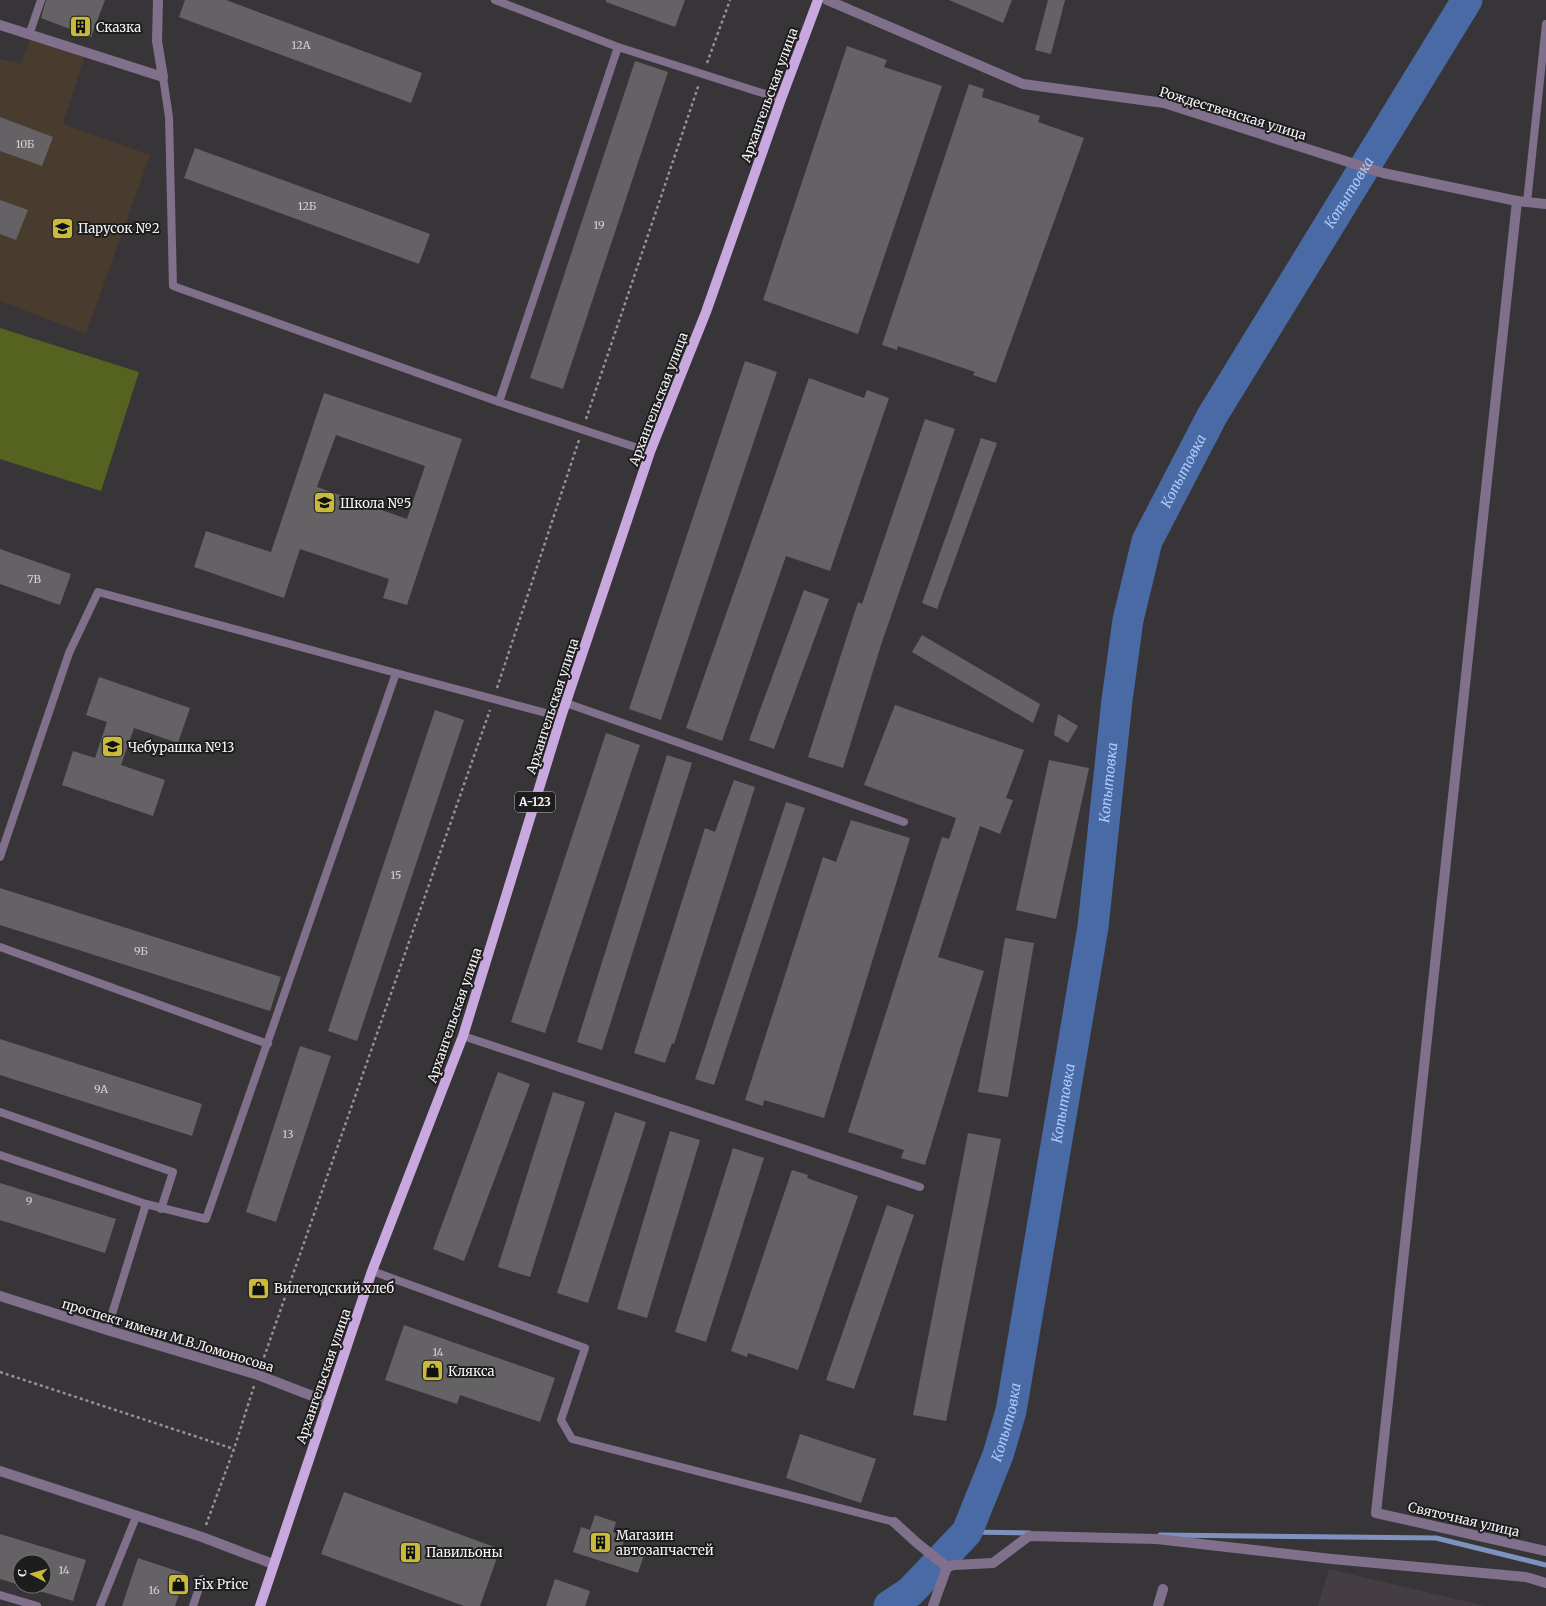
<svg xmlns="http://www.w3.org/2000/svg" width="1546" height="1606" font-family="Merriweather,serif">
<rect width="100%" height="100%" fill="#383538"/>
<path fill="#443d44" d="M1329,1569L1485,1606H1318Z"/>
<path fill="#493b2d" d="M32,33L87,49L63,124L150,155L86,334L0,301V59L21,64Z"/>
<path fill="#56621f" d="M0,328L139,372L101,491L0,459Z"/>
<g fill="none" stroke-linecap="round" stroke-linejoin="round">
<g stroke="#7d93bd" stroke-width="5">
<path d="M967,1532L1030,1533"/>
<path d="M1160,1535L1436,1538L1546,1565"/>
</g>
<path stroke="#496aa5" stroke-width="31" id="s1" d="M889,1606L910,1592L967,1532L998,1455L1011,1411L1093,927L1117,700L1128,620L1147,541L1212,416L1467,0"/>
</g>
<g fill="#656265" fill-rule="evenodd">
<path d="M46,0H105L91,37L41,18Z"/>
<path d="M185,0H226L422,73L411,103L179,17Z"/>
<path d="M606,0H685L675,27L606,2Z"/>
<path d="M949,0H1012L1003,23Z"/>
<path d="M1048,0H1065L1051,54L1035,50Z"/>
<path d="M847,46L887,60L884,67L942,86L858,334L763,300Z"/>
<path d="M635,61L668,72L563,389L530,378Z"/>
<path d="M969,84L984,89L982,97L1040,116L1038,122L1084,138L996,383L973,375L975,372L898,346L897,350L882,345Z"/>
<path d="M0,117L53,137L42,166L0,151Z"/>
<path d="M195,148L430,234L419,264L184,178Z"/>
<path d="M0,200L28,210L16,240L0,234Z"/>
<path d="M745,361L777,372L661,720L629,709Z"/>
<path d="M809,378L864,398L867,390L889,398L830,571L786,556L722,741L686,728Z"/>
<path d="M324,393L462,439L407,605L383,598L389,579L300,549L284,598L194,567L206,531L271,552ZM336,435L425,466L407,519L317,487Z"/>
<path d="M925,419L955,429L881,645L843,768L808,757L858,602L862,604Z"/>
<path d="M981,438L997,443L937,609L922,603Z"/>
<path d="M0,549L71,574L60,605L0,584Z"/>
<path d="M804,590L829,599L774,749L749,740Z"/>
<path d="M922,635L1040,704L1033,723L912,652Z"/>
<path d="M99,677L190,708L178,743L134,728L121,765L165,780L153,816L62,785L73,751L95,758L107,722L86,715Z"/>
<path d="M895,705L1024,750L1006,798L1013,800L1000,834L980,826L938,957L984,971L925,1165L901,1158L904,1150L848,1132L942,837L949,839L956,818L864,785Z"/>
<path d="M435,710L464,720L357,1041L328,1031Z"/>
<path d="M1058,714L1078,726L1068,743L1054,735Z"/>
<path d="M606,733L640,745L545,1033L511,1022Z"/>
<path d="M667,755L692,763L602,1050L577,1042Z"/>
<path d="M1049,760L1089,768L1056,919L1016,910Z"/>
<path d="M734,780L755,787L674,1044L672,1043L665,1063L634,1053L705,828L715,832Z"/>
<path d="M786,802L805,808L714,1085L695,1079Z"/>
<path d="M851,820L910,838L824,1118L764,1100L763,1106L745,1100L823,857L836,862Z"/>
<path d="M0,888L281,977L270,1011L0,925Z"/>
<path d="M1005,938L1034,943L1008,1097L978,1092Z"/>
<path d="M0,1039L202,1104L192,1136L0,1075Z"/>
<path d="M300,1046L331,1056L276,1222L246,1212Z"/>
<path d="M498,1072L530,1084L464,1261L433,1249Z"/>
<path d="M553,1092L585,1102L530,1277L498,1267Z"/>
<path d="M615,1112L646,1122L588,1303L557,1293Z"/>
<path d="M670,1131L700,1140L647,1318L617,1309Z"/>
<path d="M968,1133L1001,1139L946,1421L913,1415Z"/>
<path d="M733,1148L764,1158L706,1342L675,1332Z"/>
<path d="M792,1170L808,1175L807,1178L858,1196L798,1370L748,1353L747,1357L731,1351Z"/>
<path d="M0,1183L116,1219L105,1253L0,1220Z"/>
<path d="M887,1205L914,1215L854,1389L826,1380Z"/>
<path d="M404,1325L555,1378L540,1422L460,1395L457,1404L385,1380Z"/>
<path d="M800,1434L876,1459L861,1503L786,1478Z"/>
<path d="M344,1492L500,1549L480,1606H464L321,1554Z"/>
<path d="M595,1515L616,1522L613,1532L625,1536L622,1548L644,1555L638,1573L573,1552L581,1527L590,1530Z"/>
<path d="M0,1534L86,1560L73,1601L23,1586H44V1562H20V1585L0,1579Z"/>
<path d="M138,1558L186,1574L175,1606H122Z"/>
<path d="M555,1579L590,1591L585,1606H546Z"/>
</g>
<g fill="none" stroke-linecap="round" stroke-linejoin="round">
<g stroke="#949294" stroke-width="2.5" stroke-dasharray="3 3" stroke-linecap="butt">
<path d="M707,63L730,0"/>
<path d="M586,419L699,84"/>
<path d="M497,688L579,440"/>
<path d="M262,1363L490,710"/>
<path d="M0,1372L234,1449"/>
<path d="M206,1525L234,1449L254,1386"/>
</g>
<g stroke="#80708b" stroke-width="8">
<path d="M495,0L618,47L781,99"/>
<path d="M29,35L41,0"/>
<path d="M618,47L499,402L650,452"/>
<path d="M163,77L169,117L173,286L499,402"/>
<path d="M1527,202L1546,24"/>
<path d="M566,703L904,822"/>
<path d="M0,857L69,653L98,592L396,673"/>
<path d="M0,947L268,1044"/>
<path d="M463,1036L920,1187"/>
<path d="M0,1112L173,1172L161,1209"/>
<path d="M0,1155L146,1204"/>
<path d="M372,1271L585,1348L561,1420L572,1439L894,1522"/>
<path d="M107,1330L146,1204L206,1219L396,673L561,717"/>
<path d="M0,1595L37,1606"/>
<path d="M100,1606L136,1517"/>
<path d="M193,1606L202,1579"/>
</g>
<g stroke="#80708b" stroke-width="10">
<path d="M827,0L1023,84L1164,103L1383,173L1517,201L1546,204"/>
<path d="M0,25L163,77L157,41L158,0"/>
<path d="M1517,201L1376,1513L1546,1551"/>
<path d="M0,1296L107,1330L258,1375L328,1402"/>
<path d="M0,1471L202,1537L273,1564"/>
<path d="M894,1522L917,1543L947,1567"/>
<path d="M933,1606L947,1567L954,1565L993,1563L1029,1536L1157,1539L1332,1559L1526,1577L1546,1583"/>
<path d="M1158,1606L1163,1589"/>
</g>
<path stroke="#c9a7df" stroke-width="10" d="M260,1606L372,1271L463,1036L561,717L650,452L706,312L781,99L818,0"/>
</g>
<defs>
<symbol id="building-square" viewBox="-11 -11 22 22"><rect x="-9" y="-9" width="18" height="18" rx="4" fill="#caba3a" stroke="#1e1d1e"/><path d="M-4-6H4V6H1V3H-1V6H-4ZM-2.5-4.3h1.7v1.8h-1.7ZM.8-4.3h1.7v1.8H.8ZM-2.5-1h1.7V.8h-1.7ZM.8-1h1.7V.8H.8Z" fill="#111"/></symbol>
<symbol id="school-square" viewBox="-11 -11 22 22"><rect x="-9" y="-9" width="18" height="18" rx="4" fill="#caba3a" stroke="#1e1d1e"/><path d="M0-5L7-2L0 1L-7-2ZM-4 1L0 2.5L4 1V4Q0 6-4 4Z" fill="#111"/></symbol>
<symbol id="shop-square" viewBox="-11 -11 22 22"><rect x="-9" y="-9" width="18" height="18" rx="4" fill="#caba3a" stroke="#1e1d1e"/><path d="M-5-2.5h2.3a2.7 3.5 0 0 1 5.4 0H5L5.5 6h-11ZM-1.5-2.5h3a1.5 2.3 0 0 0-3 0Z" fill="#111"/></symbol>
</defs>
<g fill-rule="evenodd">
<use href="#building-square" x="68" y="14" width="25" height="25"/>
<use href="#school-square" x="50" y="216" width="25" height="25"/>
<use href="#school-square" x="312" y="490" width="25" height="25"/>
<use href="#school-square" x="100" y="734" width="25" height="25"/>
<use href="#shop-square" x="246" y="1276" width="25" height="25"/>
<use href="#shop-square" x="420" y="1358" width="25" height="25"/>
<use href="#building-square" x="588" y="1530" width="25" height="25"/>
<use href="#building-square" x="398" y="1540" width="25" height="25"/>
<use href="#shop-square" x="166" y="1572" width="25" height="25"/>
</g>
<g text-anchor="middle" stroke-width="4" stroke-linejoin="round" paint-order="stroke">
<g font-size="11" fill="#d2d0d2">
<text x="301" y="49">12А</text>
<text x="25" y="148">10Б</text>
<text x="307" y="210">12Б</text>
<text x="599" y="229">19</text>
<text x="34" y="583">7В</text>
<text x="396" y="879">15</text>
<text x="141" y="955">9Б</text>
<text x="101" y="1093">9А</text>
<text x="288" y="1138">13</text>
<text x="29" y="1205">9</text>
<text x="438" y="1356">14</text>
<text x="64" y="1574">14</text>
<text x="154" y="1594">16</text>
</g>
<rect fill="#1e1d1e" stroke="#b5b4b5" stroke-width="1" x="515" y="792" width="40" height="20" rx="3"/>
<g font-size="12" font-weight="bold" fill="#f6f4f6">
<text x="535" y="806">А-123</text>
</g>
<g font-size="13" fill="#f6f4f6" stroke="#1e1d1e" text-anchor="start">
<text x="96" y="32">Сказка</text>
<text x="78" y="233">Парусок №2</text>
<text x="340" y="508">Школа №5</text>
<text x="128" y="752">Чебурашка №13</text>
<text x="274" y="1293">Вилегодский хлеб</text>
<text x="448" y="1376">Клякса</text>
<text x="616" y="1540">Магазин<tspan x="616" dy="15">автозапчастей</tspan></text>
<text x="426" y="1557">Павильоны</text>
<text x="194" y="1589">Fix Price</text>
</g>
<g font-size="13" fill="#f6f4f6" stroke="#1e1d1e">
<text transform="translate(769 95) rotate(-70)" y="5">Архангельская улица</text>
<text transform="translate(1233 113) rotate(17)" y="5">Рождественская улица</text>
<text transform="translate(658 399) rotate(-69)" y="5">Архангельская улица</text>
<text transform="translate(552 706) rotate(-72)" y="5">Архангельская улица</text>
<text transform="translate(454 1015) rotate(-71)" y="5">Архангельская улица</text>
<text transform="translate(168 1335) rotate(17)" y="5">проспект имени М.В.Ломоносова</text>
<text transform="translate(323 1376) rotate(-71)" y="5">Архангельская улица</text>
<text transform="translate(1464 1519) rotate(13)" y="5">Святочная улица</text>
</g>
<g font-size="14" font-style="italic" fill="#aecbfe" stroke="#1e1d1e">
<text dy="5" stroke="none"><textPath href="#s1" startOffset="1521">Копытовка</textPath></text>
<text dy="5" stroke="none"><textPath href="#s1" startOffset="1197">Копытовка</textPath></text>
<text dy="5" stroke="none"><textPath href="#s1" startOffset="873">Копытовка</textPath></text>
<text dy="5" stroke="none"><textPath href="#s1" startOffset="549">Копытовка</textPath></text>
<text dy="5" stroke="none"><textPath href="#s1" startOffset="225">Копытовка</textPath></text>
</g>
</g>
<g transform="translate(32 1574) rotate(276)"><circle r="19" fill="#1e1d1e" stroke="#747374"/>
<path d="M0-3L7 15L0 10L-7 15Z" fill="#caba3a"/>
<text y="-6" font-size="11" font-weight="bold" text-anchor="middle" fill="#f6f4f6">С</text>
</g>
</svg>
